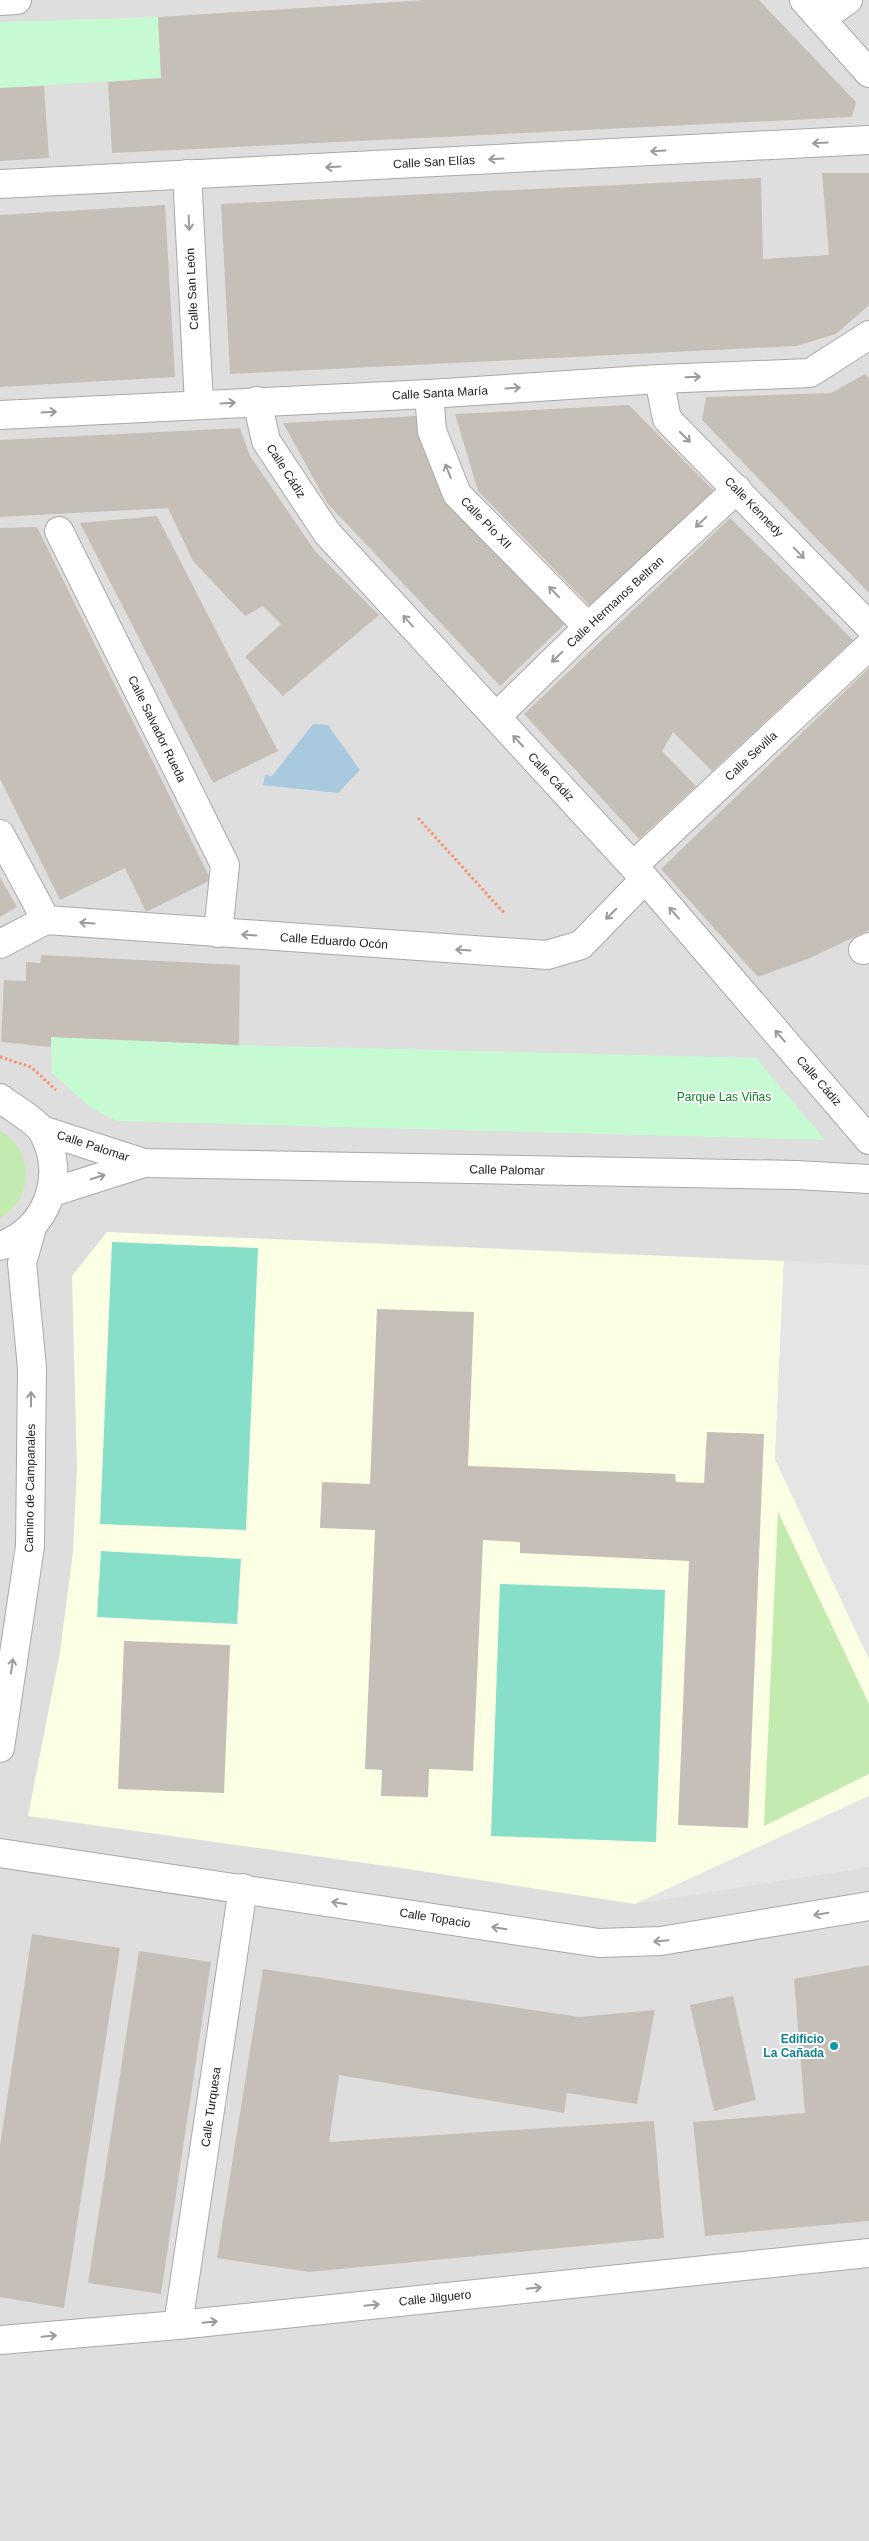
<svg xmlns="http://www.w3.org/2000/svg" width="869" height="2541" font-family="Helvetica,sans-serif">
<rect width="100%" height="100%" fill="#f1efe8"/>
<rect fill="#dfdede" x="0" y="0" width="869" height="2541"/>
<path fill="#fbffe3" d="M107,1232L784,1261L775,1459L869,1659V1796L635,1904L408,1869L28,1816L60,1652L73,1552L77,1468L72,1276Z"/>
<g fill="#c3eaaf">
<path d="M0,1131C34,1150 35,1198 0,1218Z"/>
<path d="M778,1512L869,1704V1774L764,1826Z"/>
</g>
<g fill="#c6fad2">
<path d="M158,17L161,78L0,88V22Z"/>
<path d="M51,1037L239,1045L756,1058L825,1140L117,1121L91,1108L52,1073Z"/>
</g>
<g fill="#87dfca">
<path d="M112,1242L258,1248L246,1530L100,1524Z"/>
<path d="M101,1551L241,1559L237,1624L97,1617Z"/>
<path d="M500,1584L665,1590L656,1842L491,1836Z"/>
</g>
<g fill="#e5e5e5">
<path d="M784,1261L869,1265V1659L775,1459Z"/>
<path d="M869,1796V1867L635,1904Z"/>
</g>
<path fill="#a9cade" d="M313,724L328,725L360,770L338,793L263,785L265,775L272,776Z"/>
<g fill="#c6bfb7">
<path d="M427,0H759L856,102L852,117L112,153L108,82L161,78L158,17Z"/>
<path d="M44,86L49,158L0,161V88Z"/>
<path d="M822,173H869V305L836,334L796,346L230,374L221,204L761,178L763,259L829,255Z"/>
<path d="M165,205L175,377L0,387V215Z"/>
<path d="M865,374L869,378V593L702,420L706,397L831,393Z"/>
<path d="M629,405L714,491L590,606L478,491L455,414Z"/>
<path d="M417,416L418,432L443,498L565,624L500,686L327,503L283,423Z"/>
<path d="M240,428L250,456L315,551L379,615L283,696L245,657L281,624L263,606L245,616L193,561L168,508L0,517V440Z"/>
<path d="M157,516L278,751L213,783L80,523Z"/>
<path d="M730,518L853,640L712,771L673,732L662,751L696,786L639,839L524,714Z"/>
<path d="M37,527L211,880L146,912L125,868L60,900L0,779V528Z"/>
<path d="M869,668V930L810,958L758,977L661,869Z"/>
<path d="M0,877L17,907L0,917Z"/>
<path d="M41,955L240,965L239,1045L51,1037V1047L1,1042L4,980L26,981V962L40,963Z"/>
<path d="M377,1309L474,1312L468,1466L675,1474L676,1482L704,1483L707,1432L764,1434L748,1828L678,1825L689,1561L520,1553V1542L483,1540L473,1771L429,1769L428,1797L381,1796L382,1770L365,1769L375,1530L320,1528L322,1482L370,1484Z"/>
<path d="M124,1641L230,1645L224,1793L118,1789Z"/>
<path d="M32,1934L120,1948L64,2308L0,2297V2146Z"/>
<path d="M139,1951L211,1962L161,2294L88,2283Z"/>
<path d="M869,1965V2221L705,2236L693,2122L805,2113L794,1979Z"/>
<path d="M263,1969L579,2017L655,2010L637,2104L567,2093L564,2113L339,2075L329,2142L654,2121L664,2238L309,2272L217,2258Z"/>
<path d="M733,1996L756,2100L714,2111L690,2005Z"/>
</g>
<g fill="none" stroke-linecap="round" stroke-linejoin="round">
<defs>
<g id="street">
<path d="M804,0L869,73"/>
<path d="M0,1L17,0"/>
<path d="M822,18L848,0"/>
<path d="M187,174L199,404"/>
<path d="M0,184L869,140"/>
<path d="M659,379L667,419L869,626"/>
<path d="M429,394L432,431L457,494L588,627"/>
<path d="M257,401L266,441L327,533L645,879L869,1140"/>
<path d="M0,415L429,394L659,379L810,373L869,335"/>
<path d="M59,531L225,865L218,933"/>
<path d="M496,717L588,627L737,489"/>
<path d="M0,834L46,920"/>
<path d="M633,866L869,646"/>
<path d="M0,944L46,920L547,955L581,945L645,879"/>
<path d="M863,950L869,947"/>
<path d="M0,1098C11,1107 35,1120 42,1131C68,1174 47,1231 0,1246"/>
<path d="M42,1130L144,1163L796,1175L869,1179"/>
<path d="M53,1192L144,1163"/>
<path d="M0,1748L30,1546L32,1368L22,1263L32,1228"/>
<path d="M0,1853L599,1943L661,1941L869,1906"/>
<path d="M178,2325L243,1888"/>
<path d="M0,2340L178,2325L869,2253"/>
</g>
</defs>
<use href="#street" stroke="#a8a8a8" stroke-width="30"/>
<g stroke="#f99271" stroke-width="3" stroke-dasharray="2.5 2.5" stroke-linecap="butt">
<path d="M418,818L505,914"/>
<path d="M0,1057L31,1067L56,1090"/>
</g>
<use href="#street" stroke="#fff" stroke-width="28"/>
</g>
<defs><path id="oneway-shaft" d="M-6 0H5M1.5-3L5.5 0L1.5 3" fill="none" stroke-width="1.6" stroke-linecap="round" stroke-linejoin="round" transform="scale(1.25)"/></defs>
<g stroke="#9b9b9b">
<use href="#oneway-shaft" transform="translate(820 143) rotate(177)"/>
<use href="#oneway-shaft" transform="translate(658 151) rotate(177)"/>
<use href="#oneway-shaft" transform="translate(496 159) rotate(177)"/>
<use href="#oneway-shaft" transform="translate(333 167) rotate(177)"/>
<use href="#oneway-shaft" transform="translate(189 223) rotate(87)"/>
<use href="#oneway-shaft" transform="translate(693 377) rotate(-2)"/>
<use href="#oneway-shaft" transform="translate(513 388) rotate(-4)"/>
<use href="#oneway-shaft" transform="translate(228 403) rotate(-3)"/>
<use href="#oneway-shaft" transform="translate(49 412) rotate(-3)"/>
<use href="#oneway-shaft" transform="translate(685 437) rotate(45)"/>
<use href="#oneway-shaft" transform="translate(448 471) rotate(-112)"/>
<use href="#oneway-shaft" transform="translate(701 522) rotate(137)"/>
<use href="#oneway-shaft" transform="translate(799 553) rotate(46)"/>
<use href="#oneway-shaft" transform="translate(554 592) rotate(-134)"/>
<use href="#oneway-shaft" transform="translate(408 621) rotate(-132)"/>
<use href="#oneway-shaft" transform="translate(557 657) rotate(136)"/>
<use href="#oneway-shaft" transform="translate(518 741) rotate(-133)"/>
<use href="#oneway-shaft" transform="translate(674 913) rotate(-131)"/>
<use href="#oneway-shaft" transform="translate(611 914) rotate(135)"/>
<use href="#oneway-shaft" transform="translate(87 923) rotate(-176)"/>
<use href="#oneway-shaft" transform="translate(249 935) rotate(-176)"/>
<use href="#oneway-shaft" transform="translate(463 950) rotate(-176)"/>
<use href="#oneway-shaft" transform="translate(780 1036) rotate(-131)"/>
<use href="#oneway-shaft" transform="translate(98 1177) rotate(-18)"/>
<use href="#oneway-shaft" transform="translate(31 1399) rotate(-90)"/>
<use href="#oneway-shaft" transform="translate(12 1666) rotate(-82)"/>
<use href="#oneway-shaft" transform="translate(339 1903) rotate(-171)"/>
<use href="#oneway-shaft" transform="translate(821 1914) rotate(170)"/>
<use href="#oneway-shaft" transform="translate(499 1928) rotate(-171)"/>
<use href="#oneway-shaft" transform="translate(661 1941) rotate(175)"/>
<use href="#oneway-shaft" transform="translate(534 2288) rotate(-6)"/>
<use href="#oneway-shaft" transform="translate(372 2305) rotate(-6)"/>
<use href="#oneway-shaft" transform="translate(210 2322) rotate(-6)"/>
<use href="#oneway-shaft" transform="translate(49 2336) rotate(-5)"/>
</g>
<circle fill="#0f9aa8" stroke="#fff" stroke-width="2" cx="834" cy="2046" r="5"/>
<g text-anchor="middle" stroke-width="4" stroke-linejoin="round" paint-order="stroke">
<g font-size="12" fill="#212121" stroke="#fff">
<text transform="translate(434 162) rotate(-3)" y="4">Calle San Elías</text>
<text transform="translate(192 289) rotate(-93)" y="4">Calle San León</text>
<text transform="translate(440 393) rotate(-3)" y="4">Calle Santa María</text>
<text transform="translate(286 471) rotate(57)" y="4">Calle Cádiz</text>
<text transform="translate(754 507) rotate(46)" y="4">Calle Kennedy</text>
<text transform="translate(486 523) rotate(46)" y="4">Calle Pío XII</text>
<text transform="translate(615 602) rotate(-43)" y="4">Calle Hermanos Beltran</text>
<text transform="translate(157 729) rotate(64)" y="4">Calle Salvador Rueda</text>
<text transform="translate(751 756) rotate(-43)" y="4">Calle Sevilla</text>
<text transform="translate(551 777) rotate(47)" y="4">Calle Cádiz</text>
<text transform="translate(334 941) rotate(4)" y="4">Calle Eduardo Ocón</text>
<text transform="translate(819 1081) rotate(49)" y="4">Calle Cádiz</text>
<text transform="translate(93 1146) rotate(18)" y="4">Calle Palomar</text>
<text transform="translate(507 1170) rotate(1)" y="4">Calle Palomar</text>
<text transform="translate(30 1488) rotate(-89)" y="4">Camino de Campanales</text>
<text transform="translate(435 1918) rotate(9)" y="4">Calle Topacio</text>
<text transform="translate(211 2107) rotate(-82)" y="4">Calle Turquesa</text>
<text transform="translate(435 2298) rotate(-6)" y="4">Calle Jilguero</text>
</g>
<g font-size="12" fill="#0c8227" stroke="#fff">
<text x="724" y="1101">Parque Las Viñas</text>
</g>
<g font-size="12" font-weight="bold" fill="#0d838f" stroke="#fff" text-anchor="end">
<text x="824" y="2043">Edificio<tspan x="824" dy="14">La Cañada</tspan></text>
</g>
</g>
</svg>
